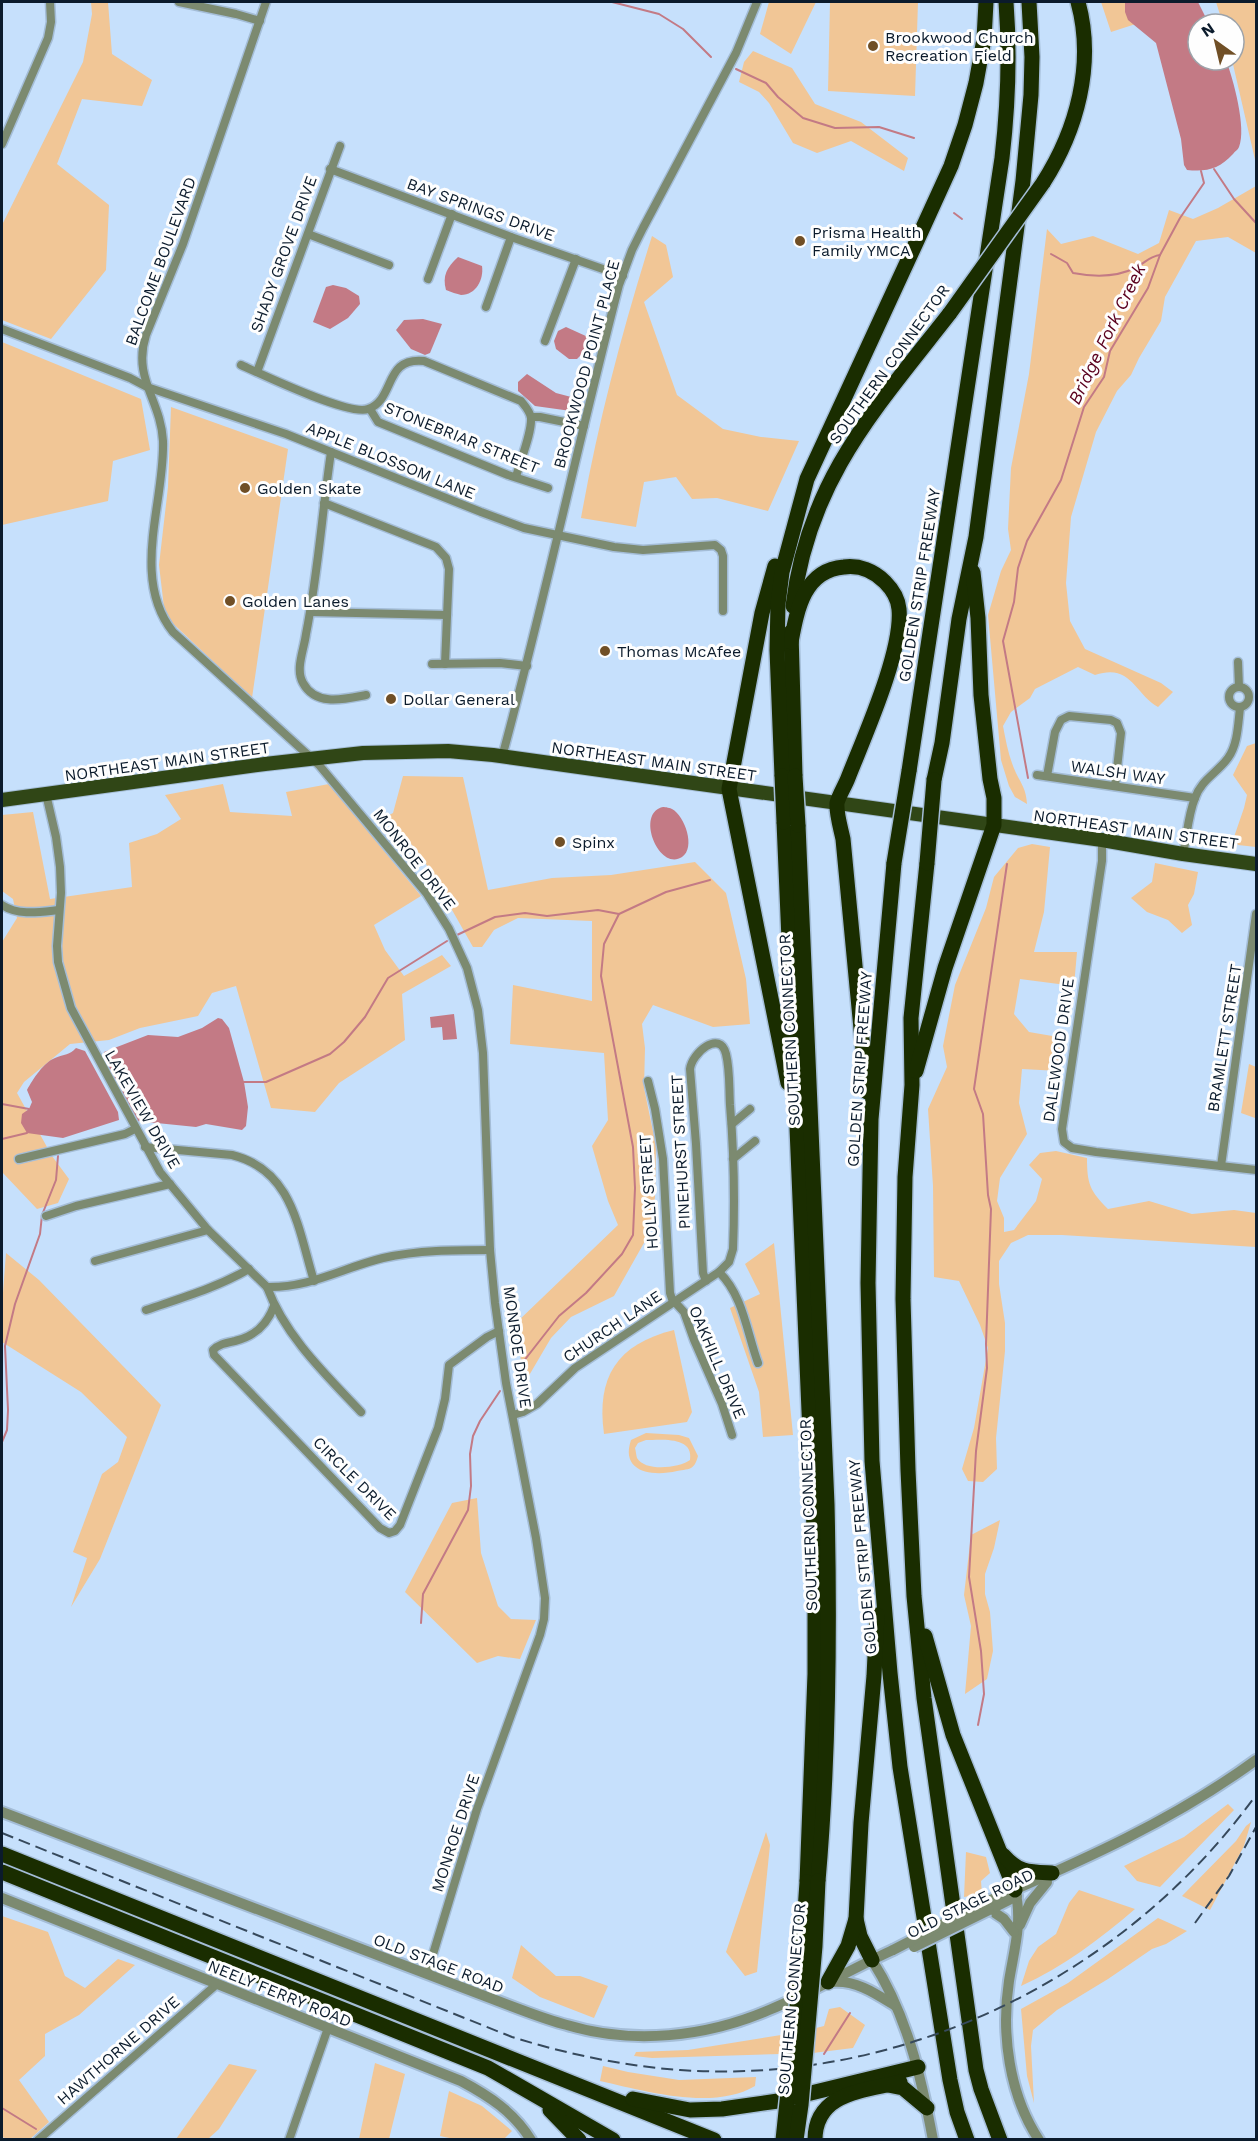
<svg xmlns="http://www.w3.org/2000/svg" width="1258" height="2141" font-family="'Work Sans',sans-serif">
<rect width="100%" height="100%" fill="#c6e0fc"/>
<g fill="#f1c696" fill-rule="evenodd">
<path d="M91,2H108L112,54L152,80L142,106L82,99L57,164L109,205L106,270L51,339L2,320V225L83,62L92,14Z"/>
<path d="M769,2H816L791,54L760,34Z"/>
<path d="M830,2H918L915,96L828,91Z"/>
<path d="M1101,2H1147L1148,20L1111,32Z"/>
<path d="M1216,2H1256V164L1232,60H1234V24H1223Z"/>
<path d="M753,51L792,68L815,104L861,122L908,158L904,171L851,141L817,153L793,143L769,103L759,92L739,82L744,62Z"/>
<path d="M1256,186V253L1228,237L1196,241L1165,297L1161,321L1139,358L1131,375L1117,391L1096,432L1071,517L1066,583L1070,621L1085,649L1161,683L1173,692L1158,707C1134,693 1131,663 1095,675L1078,667L1035,689L1030,698L1011,712L1003,726C1006,742 1009,758 1016,773C1022,785 1026,789 1027,804L1015,797L1009,786L1001,760L988,615L1001,571L1011,550L1008,529L1011,468L1029,374L1047,229L1061,244L1093,236L1138,254L1159,243L1169,210L1193,219L1218,208Z"/>
<path d="M652,236L666,245L673,277L644,302L677,395L723,429L761,437L799,441L768,511L717,498L692,499L676,477L644,482L636,527L581,518C598,422 623,328 652,236Z"/>
<path d="M2,342L141,399L150,450L113,461L108,501L2,525Z"/>
<path d="M171,407L288,449L252,698L165,616L159,565L168,487Z"/>
<path d="M1256,743V847L1238,845L1234,837L1244,808L1247,795L1233,775L1247,746Z"/>
<path d="M403,776L463,777L488,890L552,878L611,875L695,862L726,893L746,979L750,1024L713,1027L653,1005L642,1024L645,1048L644,1088L656,1146L655,1197L649,1234L614,1296L571,1317L551,1338L524,1384L516,1323L618,1225L608,1201L592,1146L608,1120L604,1053L510,1044L513,985L592,1001V921L518,918L494,930L482,947H473L422,857L387,816L393,813Z"/>
<path d="M223,784L230,812L292,816L286,792L329,784L421,896L374,925L385,950L404,976L442,955L451,966L402,994L405,1040L339,1083L315,1112L271,1108L236,986L212,993L198,1016L140,1028L109,1040L70,1044L24,1082L17,1093L52,1156L69,1179L58,1203L37,1209L2,1172V942L17,918L13,899L2,891V815L33,812L50,899L132,887L129,843L157,834L181,819L165,795Z"/>
<path d="M1032,844L1050,847L1044,912L1034,952H1077L1074,986L1020,979L1014,1014L1029,1032L1064,1038L1059,1071L1022,1069L1019,1103L1027,1134L1000,1178L997,1201L1004,1218V1232L1014,1230L1036,1201L1042,1179L1029,1165L1040,1153L1056,1151L1087,1158C1087,1184 1090,1191 1108,1209L1149,1201L1192,1214L1234,1210L1256,1213V1247L1062,1235H1028L1011,1243L999,1261V1284L1005,1323V1351L996,1438L997,1469L983,1482L968,1481L962,1469L974,1428L988,1348L980,1325L959,1281L934,1277L933,1186L928,1109L947,1067L943,1046L955,985L986,908L994,877L1018,848Z"/>
<path d="M1155,863L1198,872L1194,894L1188,905L1192,925L1182,933L1168,920L1147,912L1131,898L1152,882Z"/>
<path d="M1249,1064L1256,1067L1255,1118L1241,1113Z"/>
<path d="M774,1243L793,1435L763,1437L759,1392L730,1308L760,1294L745,1264Z"/>
<path d="M6,1253L39,1280L161,1405L100,1559L71,1607L87,1558L73,1552L102,1474L118,1462L127,1437L81,1392L2,1342V1306Z"/>
<path d="M674,1330L692,1412L687,1422L604,1434C596,1377 617,1344 674,1330Z"/>
<path d="M646,1433L679,1435L689,1438L698,1456C697,1460 695,1466 691,1468C687,1470 680,1470 677,1471C652,1477 620,1472 631,1440ZM646,1440C661,1440 694,1436 690,1460C679,1468 645,1472 637,1458C636,1455 636,1451 635,1448L638,1443Z"/>
<path d="M477,1498L481,1553L498,1606L511,1619L536,1620L520,1659L498,1656L477,1663L405,1592L452,1503Z"/>
<path d="M1000,1520L994,1548L985,1574V1594L990,1612L993,1651L987,1679L965,1694L971,1626L964,1595L971,1535Z"/>
<path d="M1228,1804L1234,1810L1160,1887L1137,1881L1124,1866L1184,1837Z"/>
<path d="M1251,1822L1244,1846L1210,1910L1182,1896L1236,1841L1246,1826Z"/>
<path d="M766,1832L770,1845L757,1972L745,1976L726,1952Z"/>
<path d="M966,1852L986,1857L990,1873L981,1881L982,1894L964,1897Z"/>
<path d="M1079,1890L1135,1909C1100,1939 1063,1967 1021,1986L1029,1961L1038,1947L1056,1934L1069,1903Z"/>
<path d="M2,1916L48,1932L65,1976L85,1988L118,1959L135,1965L79,2015L45,2034V2056L19,2080L49,2122L30,2139H8L2,2137Z"/>
<path d="M1158,1918L1187,1931L1166,1944L1152,1949L1108,1979L1057,2010L1033,2030L1031,2046L1034,2103L1027,2076L1021,2009L1068,1983Z"/>
<path d="M521,1945L556,1976H580L608,1986L594,2018L540,1997L512,1978Z"/>
<path d="M840,2007L865,2025L853,2048L813,2053L816,2028L824,2026L829,2009Z"/>
<path d="M781,2035L780,2054L652,2058L634,2056L636,2052L688,2050Z"/>
<path d="M375,2063L405,2074L389,2139H359Z"/>
<path d="M229,2064L257,2070L219,2129L208,2139H176Z"/>
<path d="M603,2066L628,2072L679,2080L756,2077L755,2086C713,2111 645,2091 600,2081Z"/>
<path d="M449,2091L482,2106L512,2131L504,2139H454L440,2136Z"/>
</g>
<g fill="#c37a85">
<path d="M1125,2H1198L1209,24H1198V60H1226C1233,78 1247,129 1239,147C1238,150 1235,151 1233,154C1219,169 1207,172 1187,170L1184,165L1181,139L1156,43L1128,20L1125,12Z"/>
<path d="M458,257L482,266C484,279 476,295 461,295C457,294 451,292 446,290C442,276 447,267 458,257Z"/>
<path d="M333,285L346,288L359,296L360,304L348,318L330,329L313,322L326,287Z"/>
<path d="M423,319L442,324L430,353L425,355L411,349L396,330L404,320Z"/>
<path d="M566,327L588,337L585,351L577,359H569L556,349L554,341L558,331Z"/>
<path d="M527,374L556,393L575,398V407L571,411L535,406L518,391V382Z"/>
<path d="M663,807C665,807 671,808 672,809C685,816 696,848 682,857C659,872 635,813 663,807Z"/>
<path d="M454,1014L457,1039L443,1040L442,1027L431,1028L430,1017Z"/>
<path d="M218,1018L222,1019L229,1028L244,1082L248,1107L246,1126L242,1130L206,1124L196,1127L137,1121L106,1065L103,1058L104,1052L148,1035L178,1037L202,1028Z"/>
<path d="M76,1048L85,1051L118,1112L119,1120L63,1138L27,1133L21,1123L22,1114L29,1109L32,1102L27,1090C33,1079 44,1062 55,1058C64,1054 70,1055 76,1048Z"/>
</g>
<g fill="none" stroke-linecap="round" stroke-linejoin="round">
<g stroke="#c37a85" stroke-width="2">
<path d="M612,2L659,14L683,29L711,57"/>
<path d="M736,69L766,83L778,97L803,118L835,128L879,127L914,138"/>
<path d="M1214,169L1234,199L1256,223"/>
<path d="M954,213L962,219"/>
<path d="M1051,254L1067,263L1073,273C1094,277 1115,278 1135,268C1146,263 1147,257 1160,255"/>
<path d="M1028,778L1003,641L1014,602L1018,568L1027,541L1061,480L1084,407L1104,377L1110,351L1148,288L1160,255L1180,218L1204,183L1201,171"/>
<path d="M457,935L495,917L525,913L547,916L598,910L619,914L666,892L710,880"/>
<path d="M244,1082H266L330,1054L344,1042L365,1017L388,978L447,941"/>
<path d="M2,1104L29,1109"/>
<path d="M2,1139L27,1133"/>
<path d="M516,1371L559,1316L586,1293L622,1254L633,1235L635,1188L633,1147L601,976L604,944L619,914"/>
<path d="M2,1442L7,1430L8,1410L5,1346L15,1304L40,1234L42,1215L56,1180L58,1156"/>
<path d="M421,1623L423,1594L468,1510L471,1486L470,1454L473,1436L480,1421L500,1391"/>
<path d="M978,1725L984,1694L981,1651L969,1577L976,1451L987,1368L986,1344L991,1209L988,1195L983,1114L974,1089L1007,864"/>
<path d="M824,2054L850,2013"/>
<path d="M2,2108L36,2129"/>
</g>
<defs>
<g id="minor">
<path d="M179,2L236,14L260,21"/>
<path d="M266,2L183,244L146,335C132,378 161,400 163,441C165,502 130,578 173,632L319,765L427,894L449,929L467,968L478,1010L483,1053L490,1250L495,1303L506,1383L536,1538L545,1598L544,1619L540,1635L477,1809L427,1974"/>
<path d="M2,144L48,38L51,22L50,2"/>
<path d="M330,169L511,237L623,276"/>
<path d="M308,234L389,265"/>
<path d="M428,279L452,214"/>
<path d="M486,307L511,237"/>
<path d="M2,329L130,378L147,387L286,434L481,512L524,528L614,547L643,550L715,545L721,550L723,556V611"/>
<path d="M545,341L576,259"/>
<path d="M241,365C263,375 349,416 368,409C396,399 383,357 424,361L521,401C525,406 530,411 531,418C532,433 520,461 516,477"/>
<path d="M257,372L340,146"/>
<path d="M370,409L378,422L508,475L548,488"/>
<path d="M531,417H540L584,426"/>
<path d="M331,452C322,513 318,574 306,634C304,650 295,669 303,683C316,707 345,699 366,695"/>
<path d="M324,503L436,547L446,558L449,569L445,664"/>
<path d="M311,612L447,615"/>
<path d="M1238,662L1239,687"/>
<path d="M432,664L500,663L527,666"/>
<circle cx="1239" cy="697" r="10"/>
<path d="M502,757C545,600 578,442 619,285L632,250L643,228L736,53L757,2"/>
<path d="M1037,775L1195,798"/>
<path d="M1047,776L1055,732L1061,720L1069,716L1111,720L1117,723L1121,733L1115,786"/>
<path d="M46,794L56,837L60,867L61,893L57,946L58,962L71,1008L160,1172L208,1230L267,1287C310,1288 342,1268 383,1258C418,1250 455,1250 490,1250"/>
<path d="M1102,840V861L1062,1129L1064,1142L1072,1148L1096,1152L1256,1170"/>
<path d="M1183,854C1187,836 1188,815 1195,798C1201,780 1217,773 1228,758C1238,744 1238,724 1240,708"/>
<path d="M2,905C19,916 40,912 59,910"/>
<path d="M648,1081L655,1109L663,1159L670,1293L672,1299L684,1312L694,1340L722,1404L732,1435"/>
<path d="M732,1124L750,1109"/>
<path d="M145,1147L232,1155C293,1170 298,1229 314,1281"/>
<path d="M19,1159L125,1134L135,1129"/>
<path d="M733,1159L755,1141"/>
<path d="M1221,1166L1256,914"/>
<path d="M46,1216L76,1206L170,1184"/>
<path d="M95,1261L208,1230"/>
<path d="M719,1272C743,1295 747,1333 758,1363"/>
<path d="M267,1287C285,1336 326,1375 361,1412"/>
<path d="M274,1306C267,1325 255,1336 235,1341C226,1343 219,1344 213,1350L214,1355L380,1528L389,1533L395,1531L400,1525L438,1428L445,1399L449,1365L487,1337L499,1331"/>
<path d="M146,1310C181,1298 216,1288 249,1269"/>
<path d="M513,1415L523,1412L537,1404L575,1368L719,1272L729,1262L733,1249C735,1201 734,1153 730,1105C729,1088 730,1070 726,1054C720,1029 692,1053 690,1069L696,1144L703,1273L706,1281"/>
<path d="M38,2140L217,1984"/>
<path d="M289,2140L328,2028"/>
</g>
<g id="tertiary">
<path d="M2,1812L519,2009C535,2015 551,2021 567,2025C633,2045 706,2037 769,2010C811,1993 851,1969 893,1950"/>
<path d="M1015,1890C1023,1921 1014,1950 1009,1981C1001,2033 1009,2095 1039,2140"/>
<path d="M2,1898L461,2081C489,2096 514,2112 531,2140"/>
<path d="M988,1901C1082,1861 1174,1820 1256,1760"/>
<path d="M989,1909L1004,1919L1014,1932"/>
<path d="M989,1910L1017,1896"/>
<path d="M1020,1925L1030,1903L1047,1882"/>
<path d="M872,1960C907,2015 921,2076 933,2140"/>
<path d="M832,1982C856,1980 875,1993 894,2005"/>
</g>
<path id="primary" d="M2,800L265,764L363,753L448,751L493,755L1102,840L1183,854L1256,864"/>
<g id="motorway">
<path d="M1043,183C1077,130 1095,64 1078,2"/>
<path d="M775,566L762,613L729,789L788,1083"/>
<path d="M793,606C808,480 876,408 950,313"/>
<path d="M791,632L795,776"/>
<path d="M791,642C797,610 804,570 844,567C859,565 874,571 885,582C892,589 898,598 899,609C903,651 864,737 848,778C845,786 839,795 837,803C836,813 841,829 843,839L867,1092"/>
<path d="M909,771L1002,158C1008,106 1010,54 1006,2"/>
<path d="M782,776L777,650L778,604L782,572L807,479L915,245L951,166L965,125L976,83L984,39L986,2"/>
<path d="M934,780L942,743L959,619L976,537L1023,181L1031,95L1032,57L1029,2"/>
<path d="M784,822L815,1552V1674L807,1882"/>
<path d="M798,825L827,1504C830,1630 829,1755 818,1881"/>
<path d="M894,863L871,1119L868,1283L872,1461L890,1673L900,1767L950,2080L957,2112L967,2140"/>
<path d="M927,863L911,1018L912,1085L905,1177L903,1299L908,1470L914,1596L924,1698L976,2070L981,2089L1000,2140"/>
<path d="M916,1071L945,968L994,825V798L990,779L981,695L978,618L973,572"/>
<path d="M925,1636L953,1735L1015,1890"/>
<path d="M2,1854L714,2140"/>
<path d="M1003,1855C1019,1873 1029,1872 1052,1873"/>
<path d="M2,1872L488,2068L613,2140"/>
<path d="M856,1919L860,1936L872,1960"/>
<path d="M828,1982L848,1946L856,1919L861,1823L874,1676L877,1615"/>
<path d="M888,2085L903,2088L927,2108"/>
<path d="M633,2099L690,2110L722,2109L778,2101L918,2067"/>
<path d="M550,2110L579,2140"/>
<path d="M815,2140C815,2092 864,2091 900,2082"/>
</g>
</defs>
<use href="#minor" stroke="#a4bdd7" stroke-width="11"/>
<use href="#tertiary" stroke="#a4bdd7" stroke-width="14"/>
<use href="#primary" stroke="#a4bdd7" stroke-width="16"/>
<use href="#motorway" stroke="#a4bdd7" stroke-width="18"/>
<use href="#minor" stroke="#7c8a70" stroke-width="8"/>
<use href="#tertiary" stroke="#7c8a70" stroke-width="10"/>
<use href="#primary" stroke="#304616" stroke-width="14"/>
<use href="#motorway" stroke="#1a2d00" stroke-width="15"/>
<g stroke="#36495c" stroke-width="2" stroke-dasharray="12 6" stroke-linecap="butt">
<path d="M2,1833L512,2037C567,2054 623,2066 680,2070C904,2086 1126,1975 1256,1795"/>
<path d="M1195,1923L1229,1876L1256,1827"/>
</g>
<defs>
<g id="tertiary-bridge">
<path d="M914,1947L989,1910"/>
<path d="M893,1950L988,1901"/>
</g>
<g id="motorway-bridge">
<path d="M950,313L1043,183"/>
<path d="M782,776L784,822"/>
<path d="M795,776L798,825"/>
<path d="M894,863L909,771"/>
<path d="M927,863L934,780"/>
<path d="M783,2140L801,1969L807,1882"/>
<path d="M796,2140L801,2105L815,1946L818,1881"/>
</g>
</defs>
<use href="#tertiary-bridge" stroke="#a4bdd7" stroke-width="14" stroke-linecap="butt"/>
<use href="#motorway-bridge" stroke="#a4bdd7" stroke-width="18" stroke-linecap="butt"/>
<use href="#tertiary-bridge" stroke="#7c8a70" stroke-width="10"/>
<use href="#motorway-bridge" stroke="#1a2d00" stroke-width="15"/>
</g>
<g fill="#704f26" stroke="#fefefe" stroke-width="2">
<circle cx="873" cy="46" r="6"/>
<circle cx="800" cy="241" r="6"/>
<circle cx="245" cy="488" r="6"/>
<circle cx="230" cy="601" r="6"/>
<circle cx="605" cy="651" r="6"/>
<circle cx="391" cy="699" r="6"/>
<circle cx="560" cy="842" r="6"/>
</g>
<g text-anchor="middle" stroke-width="6" stroke-linejoin="round" paint-order="stroke">
<g font-size="16" fill="#0b1b2c" stroke="#fefefe" text-anchor="start">
<text x="885" y="43">Brookwood Church<tspan x="885" dy="18">Recreation Field</tspan></text>
<text x="812" y="238">Prisma Health<tspan x="812" dy="18">Family YMCA</tspan></text>
<text x="257" y="494">Golden Skate</text>
<text x="242" y="607">Golden Lanes</text>
<text x="617" y="657">Thomas McAfee</text>
<text x="403" y="705">Dollar General</text>
<text x="572" y="848">Spinx</text>
</g>
<g font-size="16" fill="#0b1b2c" stroke="#fefefe">
<text transform="translate(481 209) rotate(20)" y="6">BAY SPRINGS DRIVE</text>
<text transform="translate(283 254) rotate(-70)" y="6">SHADY GROVE DRIVE</text>
<text transform="translate(160 261) rotate(-70)" y="6">BALCOME BOULEVARD</text>
<text transform="translate(586 364) rotate(-75)" y="6">BROOKWOOD POINT PLACE</text>
<text transform="translate(889 364) rotate(-54)" y="6">SOUTHERN CONNECTOR</text>
<text transform="translate(462 437) rotate(22)" y="6">STONEBRIAR STREET</text>
<text transform="translate(391 460) rotate(22)" y="6">APPLE BLOSSOM LANE</text>
<text transform="translate(919 585) rotate(-81)" y="6">GOLDEN STRIP FREEWAY</text>
<text transform="translate(167 761) rotate(-8)" y="6">NORTHEAST MAIN STREET</text>
<text transform="translate(654 761) rotate(8)" y="6">NORTHEAST MAIN STREET</text>
<text transform="translate(1118 772) rotate(8)" y="6">WALSH WAY</text>
<text transform="translate(1136 829) rotate(8)" y="6">NORTHEAST MAIN STREET</text>
<text transform="translate(415 859) rotate(52)" y="6">MONROE DRIVE</text>
<text transform="translate(789 1030) rotate(-93)" y="6">SOUTHERN CONNECTOR</text>
<text transform="translate(1224 1038) rotate(-81)" y="6">BRAMLETT STREET</text>
<text transform="translate(1058 1050) rotate(-82)" y="6">DALEWOOD DRIVE</text>
<text transform="translate(859 1069) rotate(-86)" y="6">GOLDEN STRIP FREEWAY</text>
<text transform="translate(143 1109) rotate(60)" y="6">LAKEVIEW DRIVE</text>
<text transform="translate(680 1152) rotate(-93)" y="6">PINEHURST STREET</text>
<text transform="translate(648 1192) rotate(-94)" y="6">HOLLY STREET</text>
<text transform="translate(612 1326) rotate(-34)" y="6">CHURCH LANE</text>
<text transform="translate(518 1347) rotate(82)" y="6">MONROE DRIVE</text>
<text transform="translate(718 1362) rotate(67)" y="6">OAKHILL DRIVE</text>
<text transform="translate(355 1478) rotate(45)" y="6">CIRCLE DRIVE</text>
<text transform="translate(808 1515) rotate(-92)" y="6">SOUTHERN CONNECTOR</text>
<text transform="translate(862 1557) rotate(-95)" y="6">GOLDEN STRIP FREEWAY</text>
<text transform="translate(455 1833) rotate(-72)" y="6">MONROE DRIVE</text>
<text transform="translate(970 1903) rotate(-26)" y="6">OLD STAGE ROAD</text>
<text transform="translate(439 1963) rotate(21)" y="6">OLD STAGE ROAD</text>
<text transform="translate(280 1993) rotate(22)" y="6">NEELY FERRY ROAD</text>
<text transform="translate(791 1999) rotate(-85)" y="6">SOUTHERN CONNECTOR</text>
<text transform="translate(118 2050) rotate(-41)" y="6">HAWTHORNE DRIVE</text>
</g>
<g font-size="18" font-style="italic" fill="#5a001e" stroke="#fefefe">
<text transform="translate(1107 334) rotate(-64)" y="6">Bridge Fork Creek</text>
</g>
</g>
<rect width="1258" height="2141" fill="none" stroke="#0b1b2c" stroke-width="6"/>
<g transform="translate(1216 42) rotate(326)"><circle r="28" fill="#fefefe" stroke="#9da3aa" stroke-width="1.5"/>
<path d="M0-4.5L10 22L0 15L-10 22Z" fill="#704f26"/>
<text y="-9" font-size="16" font-weight="bold" text-anchor="middle" fill="#0b1b2c">N</text>
</g>
</svg>
